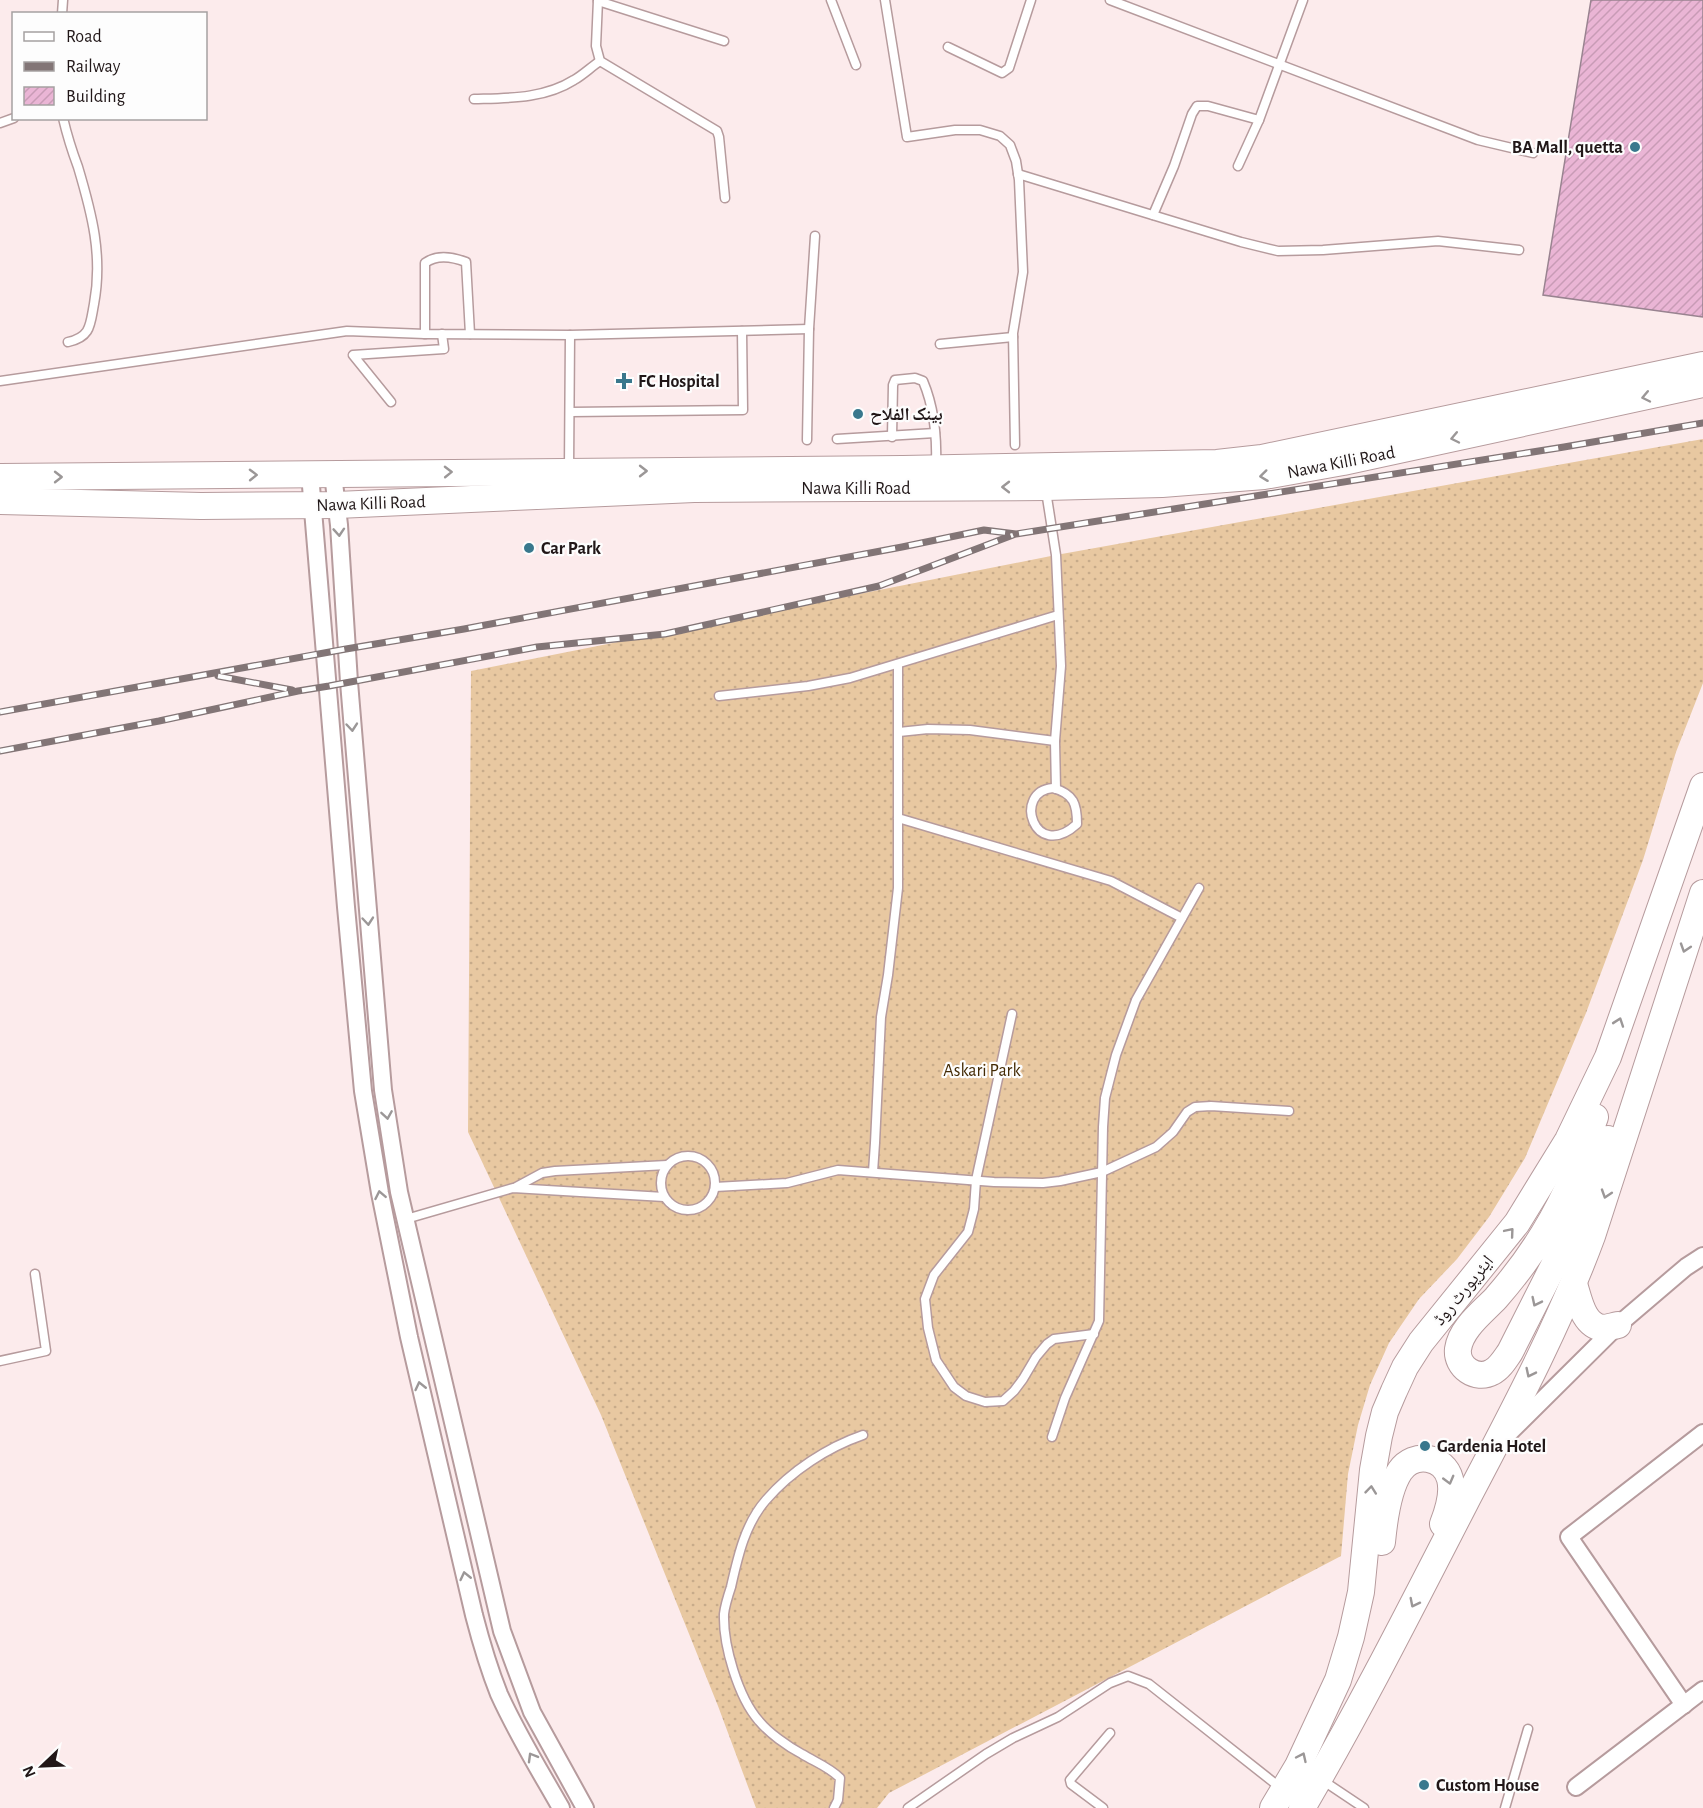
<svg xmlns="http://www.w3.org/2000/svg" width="1703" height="1808" font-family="'Alegreya Sans','Noto Naskh Arabic',sans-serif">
<defs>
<pattern id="grass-dots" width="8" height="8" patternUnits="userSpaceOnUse" patternTransform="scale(1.5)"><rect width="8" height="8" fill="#e8c8a1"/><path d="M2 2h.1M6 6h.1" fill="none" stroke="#c7ab8a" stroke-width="1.8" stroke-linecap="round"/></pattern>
<pattern id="building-hatch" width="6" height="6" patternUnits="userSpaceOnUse" patternTransform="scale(1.5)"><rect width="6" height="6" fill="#eab5d5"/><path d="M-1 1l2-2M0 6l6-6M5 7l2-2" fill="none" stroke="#c89bb6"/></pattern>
</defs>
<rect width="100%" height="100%" fill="#fcebec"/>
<path fill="url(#grass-dots)" d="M1703,439V683L1676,752L1643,860L1586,1013L1525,1158L1489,1217L1457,1259L1419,1299L1389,1343L1370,1385L1358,1425L1348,1474L1341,1556L889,1793L877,1808H756L718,1706L601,1415L468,1132L471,671L1056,555Z"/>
<path fill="url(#building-hatch)" stroke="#998390" stroke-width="1.5" d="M1591,0H1703V317L1543,295Z"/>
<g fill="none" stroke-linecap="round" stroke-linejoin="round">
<defs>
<g id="service">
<path d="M598,0L596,46L600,61L717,131L719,137L725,198"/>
<path d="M831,0L856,65"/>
<path d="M885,0L907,137L955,130H980L1000,136L1010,145L1016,161L1019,180L1023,272L1013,333L1015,445"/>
<path d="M1110,0L1478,140L1533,153"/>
<path d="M598,1L724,41"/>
<path d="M62,14L63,0"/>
<path d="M948,47L1002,73L1009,68L1031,0"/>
<path d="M474,99C508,98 544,99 574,80C583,75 591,67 600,61"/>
<path d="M63,118C67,135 72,151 78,167C92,214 103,256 94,304C90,325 91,337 68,342"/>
<path d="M0,123L14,118"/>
<path d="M1238,166L1259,120L1303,0"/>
<path d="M1018,174L1241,242L1278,251L1323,250L1438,241L1519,250"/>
<path d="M1153,215L1174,166L1192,114L1197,106H1208L1259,120"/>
<path d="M425,334V263C437,254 453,257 466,262L470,334"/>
<path d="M940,344L1013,337"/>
<path d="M0,381L347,331L425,334L570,335L809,329"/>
<path d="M391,402L353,355L444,349L442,334"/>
<path d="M571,412L743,410L742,331"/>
<path d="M892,437L893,385L895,380L915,378L923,381C934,407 937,437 936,465"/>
<path d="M837,439L935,433"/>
<path d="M807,440L809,329L815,236"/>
<path d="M569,468L570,335"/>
<path d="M1046,491L1056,555L1061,666L1055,741L1056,789"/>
<path d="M719,696L808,686L850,678L1058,615"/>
<path d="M899,732L928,729L970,730L1055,741"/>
<path d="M1053,788C1074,794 1077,804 1077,824C1034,863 1012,791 1053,788Z"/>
<path d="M898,818L1111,881L1182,918"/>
<path d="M1012,1014L976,1180L974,1209L968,1232L934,1275L925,1299L928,1328L936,1360L954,1387L966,1396L985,1402L1003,1401L1014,1391L1023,1379L1036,1357L1047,1344L1054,1339L1094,1334"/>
<circle cx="688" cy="1183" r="27"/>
<path d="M873,1172L875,1143L881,1017L888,975L898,888V664"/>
<path d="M516,1187L542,1173L555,1171L667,1165"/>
<path d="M715,1187L787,1183L838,1170L994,1182L1043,1183L1060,1181L1102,1172L1156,1147L1173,1132L1187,1112L1195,1107L1211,1106L1289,1111"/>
<path d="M406,1219L513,1188L664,1197"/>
<path d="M0,1361L46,1351L35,1274"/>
<path d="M1052,1437L1065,1398L1099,1321L1103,1127L1105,1098L1116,1055L1136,1000L1199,888"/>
<path d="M1322,1780L1364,1808"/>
<path d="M834,1808L838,1800L840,1778C829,1767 815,1762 802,1754C787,1746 769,1733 759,1721C738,1697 723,1645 724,1614C725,1605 728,1596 731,1587C738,1556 745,1524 766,1500C791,1471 828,1447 863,1435"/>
<path d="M908,1808L986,1754L1013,1738L1058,1717L1110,1683L1128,1676L1149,1684L1282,1789"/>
<path d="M1103,1808L1071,1784L1070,1780L1110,1733"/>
<path d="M1505,1808L1528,1729"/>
</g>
<g id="minor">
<path d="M310,474L346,907L363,1091L380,1193L409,1337L474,1615C481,1642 489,1669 499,1694C517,1734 540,1771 561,1808"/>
<path d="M333,474L339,525L349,682L383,1090L399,1192L502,1631L532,1712L585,1808"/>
<path d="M1509,1433L1618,1325L1686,1267L1703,1256"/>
<path d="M1684,1705L1569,1537L1703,1433"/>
<path d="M1576,1787L1703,1690"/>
</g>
<g id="primary">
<path d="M0,477L903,469L1217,463L1262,458L1703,365"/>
<path d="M0,501L201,506L337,505L694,489L1046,487L1162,484L1264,476L1343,462L1703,384"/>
<path d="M1595,1117C1586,1141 1579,1167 1567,1190C1549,1229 1524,1266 1496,1298C1483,1312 1461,1328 1458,1349C1456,1367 1476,1381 1492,1372C1500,1368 1505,1359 1510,1352L1554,1265L1608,1139"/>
<path d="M1574,1284C1579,1299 1583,1326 1603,1328C1607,1328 1613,1326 1618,1325"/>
<path d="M1382,1542C1384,1521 1388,1489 1400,1471C1414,1451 1444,1456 1450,1479C1454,1494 1448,1511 1443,1524"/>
<path d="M1273,1808L1298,1766L1338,1680L1351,1637L1361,1592L1373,1470L1379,1436L1385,1412L1394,1391L1405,1367L1421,1342L1517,1223L1568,1140L1608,1057L1703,786"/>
<path d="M1302,1808C1360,1709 1412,1606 1465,1503C1510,1417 1558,1328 1592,1236L1703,893"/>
</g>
</defs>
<use href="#service" stroke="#b69b9d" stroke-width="11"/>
<use href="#minor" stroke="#b69b9d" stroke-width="20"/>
<use href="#primary" stroke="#b69b9d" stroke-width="28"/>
<use href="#service" stroke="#fff" stroke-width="8"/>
<use href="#minor" stroke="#fff" stroke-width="16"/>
<use href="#primary" stroke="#fff" stroke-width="26"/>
<defs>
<g id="rail">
<path d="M218,676L292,690"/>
<path d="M0,712L346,649L464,629L902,547L984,530L1016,534L1564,447L1703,423"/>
<path d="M0,751L159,721L298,691L329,686L537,647L665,634L879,586L1013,535"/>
</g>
</defs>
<use href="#rail" stroke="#827576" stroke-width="7"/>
<use href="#rail" stroke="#fdfdfd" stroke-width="4.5" stroke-dasharray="14" stroke-linecap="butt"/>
</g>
<defs><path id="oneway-chevron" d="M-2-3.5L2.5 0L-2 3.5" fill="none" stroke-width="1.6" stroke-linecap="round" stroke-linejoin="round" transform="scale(1.5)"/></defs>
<g stroke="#9b9797">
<use href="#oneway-chevron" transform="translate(1646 397) rotate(168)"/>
<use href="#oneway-chevron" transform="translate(1455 438) rotate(168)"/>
<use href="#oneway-chevron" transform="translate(643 471)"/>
<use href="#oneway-chevron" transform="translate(448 472) rotate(-1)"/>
<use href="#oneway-chevron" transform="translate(253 475) rotate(-1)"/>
<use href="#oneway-chevron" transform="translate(1264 476) rotate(173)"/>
<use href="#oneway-chevron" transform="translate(58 477)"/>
<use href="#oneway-chevron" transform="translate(1006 487) rotate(180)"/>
<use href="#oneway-chevron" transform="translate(339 532) rotate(86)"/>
<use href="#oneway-chevron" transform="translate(352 727) rotate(85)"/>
<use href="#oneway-chevron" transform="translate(368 921) rotate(85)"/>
<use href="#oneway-chevron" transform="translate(1685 948) rotate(108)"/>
<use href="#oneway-chevron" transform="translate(1619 1022) rotate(-71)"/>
<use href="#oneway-chevron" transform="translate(387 1115) rotate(81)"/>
<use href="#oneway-chevron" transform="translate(1606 1194) rotate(108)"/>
<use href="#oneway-chevron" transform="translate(380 1195) rotate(-101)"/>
<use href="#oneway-chevron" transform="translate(1510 1232) rotate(-50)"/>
<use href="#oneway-chevron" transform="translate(1536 1302) rotate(116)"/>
<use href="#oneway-chevron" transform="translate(1530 1373) rotate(116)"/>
<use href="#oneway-chevron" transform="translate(420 1386) rotate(-103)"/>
<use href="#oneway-chevron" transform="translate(1449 1480) rotate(75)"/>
<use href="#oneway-chevron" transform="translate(1371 1490) rotate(-84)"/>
<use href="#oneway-chevron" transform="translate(465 1576) rotate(-103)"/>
<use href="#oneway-chevron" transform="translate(1414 1603) rotate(117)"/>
<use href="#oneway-chevron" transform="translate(532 1757) rotate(-120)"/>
<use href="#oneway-chevron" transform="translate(1302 1757) rotate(-65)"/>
</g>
<g fill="#39788d" stroke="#fdfdfd" stroke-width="2">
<circle cx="1635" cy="147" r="6"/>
<path d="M621 372h6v6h6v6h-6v6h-6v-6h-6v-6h6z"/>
<circle cx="858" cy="414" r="6"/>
<circle cx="529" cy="548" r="6"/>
<circle cx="1425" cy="1446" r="6"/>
<circle cx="1424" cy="1785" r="6"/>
</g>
<g text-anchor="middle" stroke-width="4.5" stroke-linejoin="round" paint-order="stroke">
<g font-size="18" font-weight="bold" fill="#211718" stroke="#fdfdfd" text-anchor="start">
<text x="1623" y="153" text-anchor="end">BA Mall, quetta</text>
<text x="638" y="387">FC Hospital</text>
<text x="870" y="420">بینک الفلاح</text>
<text x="541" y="554">Car Park</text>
<text x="1437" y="1452">Gardenia Hotel</text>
<text x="1436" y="1791">Custom House</text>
</g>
<g font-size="18" fill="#211718" stroke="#fdfdfd">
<text transform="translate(1341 462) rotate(-11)" y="6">Nawa Killi Road</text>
<text x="856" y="494">Nawa Killi Road</text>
<text transform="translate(371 503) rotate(-2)" y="6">Nawa Killi Road</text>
<text transform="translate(1463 1290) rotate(-51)" y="6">ایئرپورٹ روڈ</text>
</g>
<g font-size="18" fill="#432a04" stroke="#fdfdfd">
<text x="982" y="1076">Askari Park</text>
</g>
</g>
<rect x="12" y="12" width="195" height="108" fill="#fdfdfd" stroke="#a5a1a1" stroke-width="1.5"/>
<rect x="24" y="32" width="30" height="9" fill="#ffffff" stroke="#a5a1a1" stroke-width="1.5"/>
<text x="66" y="42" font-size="18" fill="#211718">Road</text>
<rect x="24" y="62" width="30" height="9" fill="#827576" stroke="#a5a1a1" stroke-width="1.5"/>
<text x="66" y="72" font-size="18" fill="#211718">Railway</text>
<rect x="24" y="87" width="30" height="18" fill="url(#building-hatch)" stroke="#a5a1a1" stroke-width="1.5"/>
<text x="66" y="102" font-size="18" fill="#211718">Building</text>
<g transform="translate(42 1766) rotate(247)" stroke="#fdfdfd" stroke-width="4.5" paint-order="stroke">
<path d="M0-4.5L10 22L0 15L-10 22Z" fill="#211718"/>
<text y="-9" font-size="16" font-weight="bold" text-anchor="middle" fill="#211718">N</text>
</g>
</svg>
